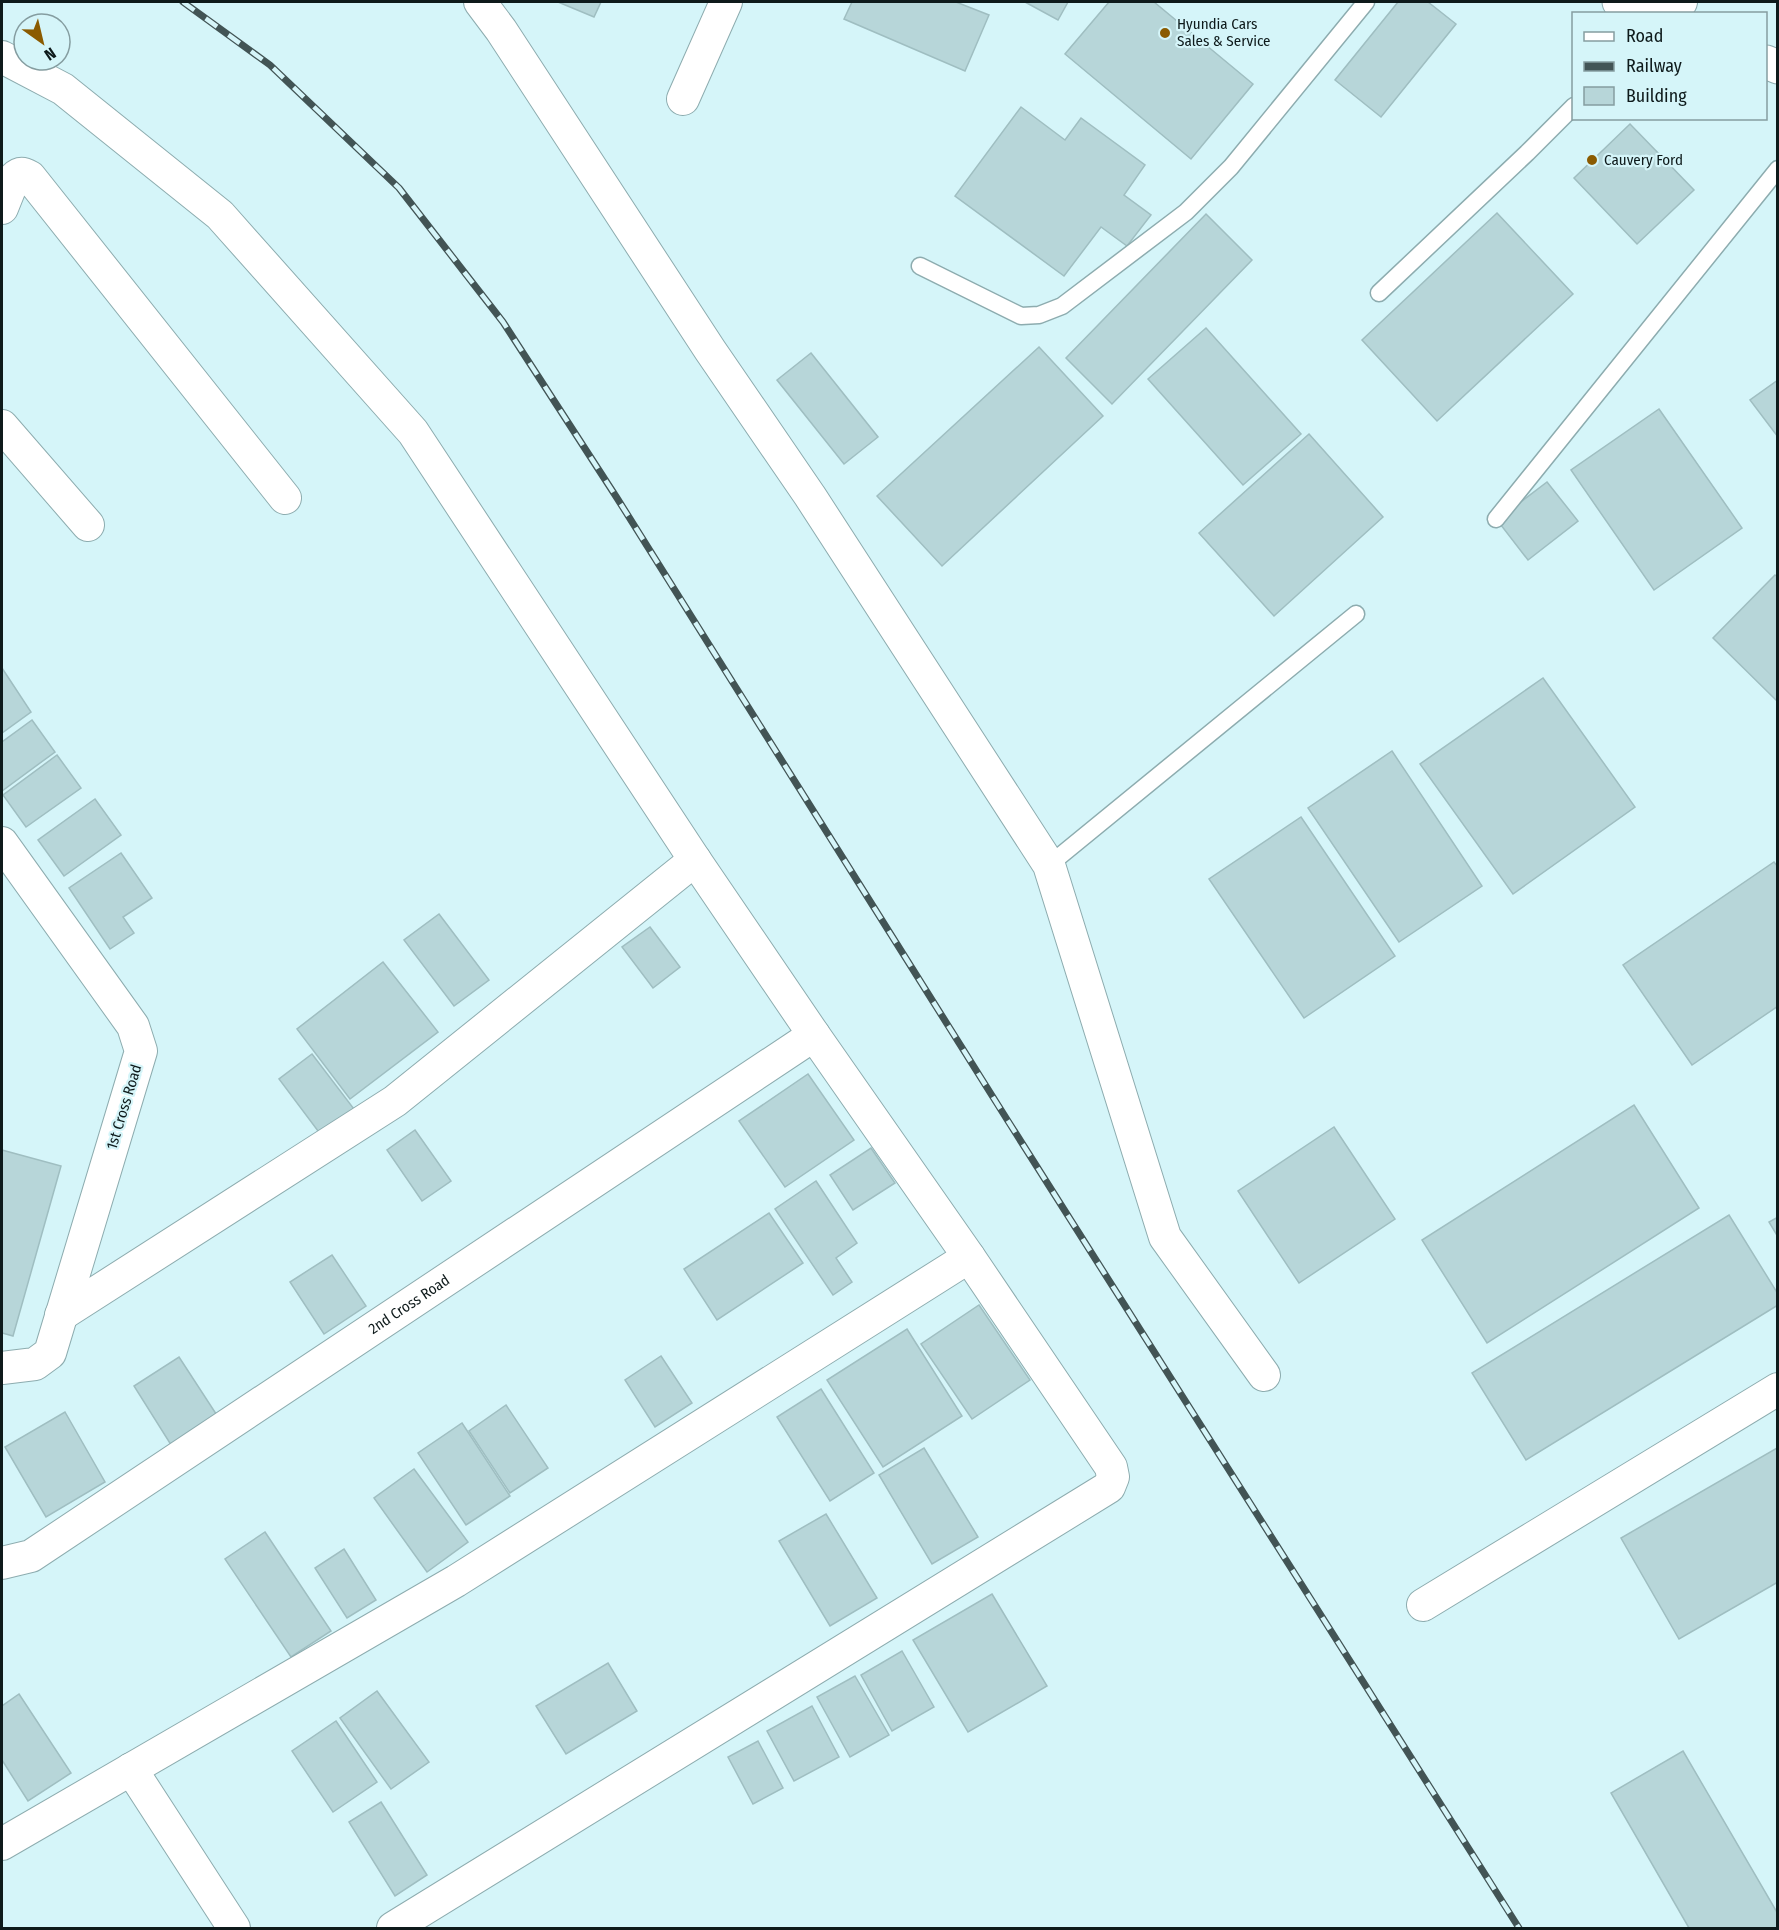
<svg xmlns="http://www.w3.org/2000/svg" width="1779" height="1930" font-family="'Fira Sans Condensed',sans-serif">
<rect width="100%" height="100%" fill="#d5f5f9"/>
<g fill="#b7d6d9" stroke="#9fbec1" stroke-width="1.5">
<path d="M558,2H601L594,17Z"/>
<path d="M852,2H956L989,15L965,71L844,19Z"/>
<path d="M1025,2H1068L1058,20Z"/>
<path d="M1109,2H1154L1253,84L1191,159L1065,54Z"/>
<path d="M1398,2H1428L1456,24L1381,117L1335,80Z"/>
<path d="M1021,107L1065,140L1081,118L1145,165L1124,195L1151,215L1127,246L1101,227L1064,276L955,196Z"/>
<path d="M1630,124L1694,190L1637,244L1574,178Z"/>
<path d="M1497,213L1573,294L1437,421L1362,340Z"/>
<path d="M1206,214L1252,260L1112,404L1066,358Z"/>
<path d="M1206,328L1301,434L1243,485L1148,379Z"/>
<path d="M1039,347L1103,416L942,566L877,496Z"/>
<path d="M811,353L878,437L844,464L777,380Z"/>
<path d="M1778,380V437L1750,400Z"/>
<path d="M1659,409L1742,528L1654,590L1571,470Z"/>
<path d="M1309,434L1383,517L1274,616L1199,533Z"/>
<path d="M1547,482L1578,521L1528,560L1497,520Z"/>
<path d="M1775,575L1778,577V702L1713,638Z"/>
<path d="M2,668L31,712L2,733Z"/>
<path d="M1543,678L1635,807L1513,894L1420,764Z"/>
<path d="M32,720L55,752L2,791V742Z"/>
<path d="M1392,751L1482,886L1399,942L1308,808Z"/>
<path d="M57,755L81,788L26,827L3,795Z"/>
<path d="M95,799L121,835L64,876L38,840Z"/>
<path d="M1301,817L1395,956L1304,1018L1209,879Z"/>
<path d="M121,853L152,898L123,917L134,933L110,949L69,888Z"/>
<path d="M1774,862L1778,867V1006L1692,1065L1623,965Z"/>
<path d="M439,914L489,980L454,1006L404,940Z"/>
<path d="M650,927L680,967L653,988L622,947Z"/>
<path d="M383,962L438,1032L350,1099L297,1029Z"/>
<path d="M312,1054L354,1109L321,1135L279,1079Z"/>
<path d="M808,1074L854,1140L785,1187L739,1121Z"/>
<path d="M1634,1105L1699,1208L1487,1343L1422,1240Z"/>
<path d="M1334,1127L1395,1219L1299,1283L1238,1191Z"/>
<path d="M415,1130L451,1181L422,1201L387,1150Z"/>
<path d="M871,1148L895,1183L853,1210L830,1175Z"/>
<path d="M2,1150L61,1166L13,1336L2,1333Z"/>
<path d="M816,1181L857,1243L836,1258L852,1282L833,1295L775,1209Z"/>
<path d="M769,1213L803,1263L717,1320L684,1269Z"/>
<path d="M1729,1215L1778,1294V1305L1526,1460L1472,1373Z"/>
<path d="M1778,1217V1237L1769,1222Z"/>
<path d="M332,1255L366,1306L324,1334L290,1282Z"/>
<path d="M979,1305L1030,1380L972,1419L921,1344Z"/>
<path d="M907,1329L962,1416L883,1467L827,1380Z"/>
<path d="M661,1356L692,1403L655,1427L625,1380Z"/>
<path d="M179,1357L224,1426L178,1456L134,1386Z"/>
<path d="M821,1389L874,1473L830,1501L777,1417Z"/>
<path d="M506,1405L548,1468L510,1493L469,1431Z"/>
<path d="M65,1412L105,1482L46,1517L5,1447Z"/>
<path d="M462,1423L510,1496L466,1525L418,1453Z"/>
<path d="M924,1448L978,1537L932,1564L879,1475Z"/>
<path d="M1777,1448L1778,1582L1679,1639L1621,1538Z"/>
<path d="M414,1469L468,1542L427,1572L374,1498Z"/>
<path d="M826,1514L877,1598L830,1626L779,1541Z"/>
<path d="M265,1532L331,1631L291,1657L225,1559Z"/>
<path d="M344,1549L376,1600L347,1618L315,1568Z"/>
<path d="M992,1594L1047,1686L968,1732L913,1640Z"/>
<path d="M902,1651L934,1707L892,1731L861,1675Z"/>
<path d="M608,1663L637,1711L566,1754L536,1706Z"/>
<path d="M855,1676L889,1735L850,1757L817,1697Z"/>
<path d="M377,1691L429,1762L391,1789L340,1718Z"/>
<path d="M19,1694L71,1773L28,1801L2,1760V1706Z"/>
<path d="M812,1706L839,1757L794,1781L767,1731Z"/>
<path d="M336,1721L377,1782L333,1812L292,1751Z"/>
<path d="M758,1741L783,1788L753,1804L728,1757Z"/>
<path d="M1683,1751L1778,1914V1928H1689L1611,1793Z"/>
<path d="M381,1802L427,1875L395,1896L349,1822Z"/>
</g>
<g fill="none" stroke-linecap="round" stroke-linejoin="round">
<defs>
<g id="lane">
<path d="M920,266L1021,316L1039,315L1062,306L1186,212L1231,167L1366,2"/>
<path d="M1379,293L1527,153L1574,106"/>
<path d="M1496,519L1778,169"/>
<path d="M1049,865L1356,614"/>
</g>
<g id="street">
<path d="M480,2L501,30L710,350L810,496L1049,865L1165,1237L1264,1375"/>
<path d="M1665,14L1681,2"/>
<path d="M2,57L63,89L220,215L413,432L695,860L814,1035L969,1257L1111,1467L1113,1477L1109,1487L393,1928"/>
<path d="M683,99L726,2"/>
<path d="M2,208L14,178C20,172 23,173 30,177L285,498"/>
<path d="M2,426L88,525"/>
<path d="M2,843L133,1026L141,1051L50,1353L35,1364L2,1368"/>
<path d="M61,1315L395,1101L695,860"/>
<path id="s1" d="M2,1563L31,1556L814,1035"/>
<path d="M1423,1605L1778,1389"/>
<path d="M131,1769L234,1928"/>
<path d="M2,1844L456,1581L969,1257"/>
</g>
<g id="primary">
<path d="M1619,2L1647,14"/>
<path d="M1766,62L1778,67"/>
</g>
</defs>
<use href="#lane" stroke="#8dacaf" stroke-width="19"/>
<use href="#street" stroke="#8dacaf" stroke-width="34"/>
<use href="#primary" stroke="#8dacaf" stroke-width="35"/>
<use href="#lane" stroke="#fff" stroke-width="16"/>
<use href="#street" stroke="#fff" stroke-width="32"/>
<use href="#primary" stroke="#fff" stroke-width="33"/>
<defs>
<path id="rail" d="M183,2L270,65L399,188L503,322L617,498L1008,1121L1519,1928"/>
</defs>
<use href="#rail" stroke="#425455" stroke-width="7"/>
<use href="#rail" stroke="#d5f5f9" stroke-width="4.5" stroke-dasharray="14" stroke-linecap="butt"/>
</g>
<g fill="#8b5b01" stroke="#d5f5f9" stroke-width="2">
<circle cx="1165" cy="33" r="6"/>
<circle cx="1592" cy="160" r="6"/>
</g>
<g text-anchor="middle" stroke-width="4.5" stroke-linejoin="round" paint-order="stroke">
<g font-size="15" fill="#0e1a1b" stroke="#d5f5f9" text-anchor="start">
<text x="1177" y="29">Hyundia Cars<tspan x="1177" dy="17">Sales &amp; Service</tspan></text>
<text x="1604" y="165">Cauvery Ford</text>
</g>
<g font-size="15" fill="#0e1a1b" stroke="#d5f5f9">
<text transform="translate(124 1107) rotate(-73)" y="5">1st Cross Road</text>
<text dy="5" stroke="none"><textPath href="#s1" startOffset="484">2nd Cross Road</textPath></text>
</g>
</g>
<rect width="1779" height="1930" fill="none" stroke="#0e1a1b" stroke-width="6"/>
<rect x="1572" y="12" width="195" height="108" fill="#d5f5f9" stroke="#859da0" stroke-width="1.5"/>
<rect x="1584" y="32" width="30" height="9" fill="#ffffff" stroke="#859da0" stroke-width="1.5"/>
<text x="1626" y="42" font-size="18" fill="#0e1a1b">Road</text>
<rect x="1584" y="62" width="30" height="9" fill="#425455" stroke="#859da0" stroke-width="1.5"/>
<text x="1626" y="72" font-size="18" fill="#0e1a1b">Railway</text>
<rect x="1584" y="87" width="30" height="18" fill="#b7d6d9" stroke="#859da0" stroke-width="1.5"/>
<text x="1626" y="102" font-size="18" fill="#0e1a1b">Building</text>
<g transform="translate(42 42) rotate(146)"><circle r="28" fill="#d5f5f9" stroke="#859da0" stroke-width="1.5"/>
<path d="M0-4.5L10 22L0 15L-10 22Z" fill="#8b5b01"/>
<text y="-9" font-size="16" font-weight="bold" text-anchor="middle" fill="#0e1a1b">N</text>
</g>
</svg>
